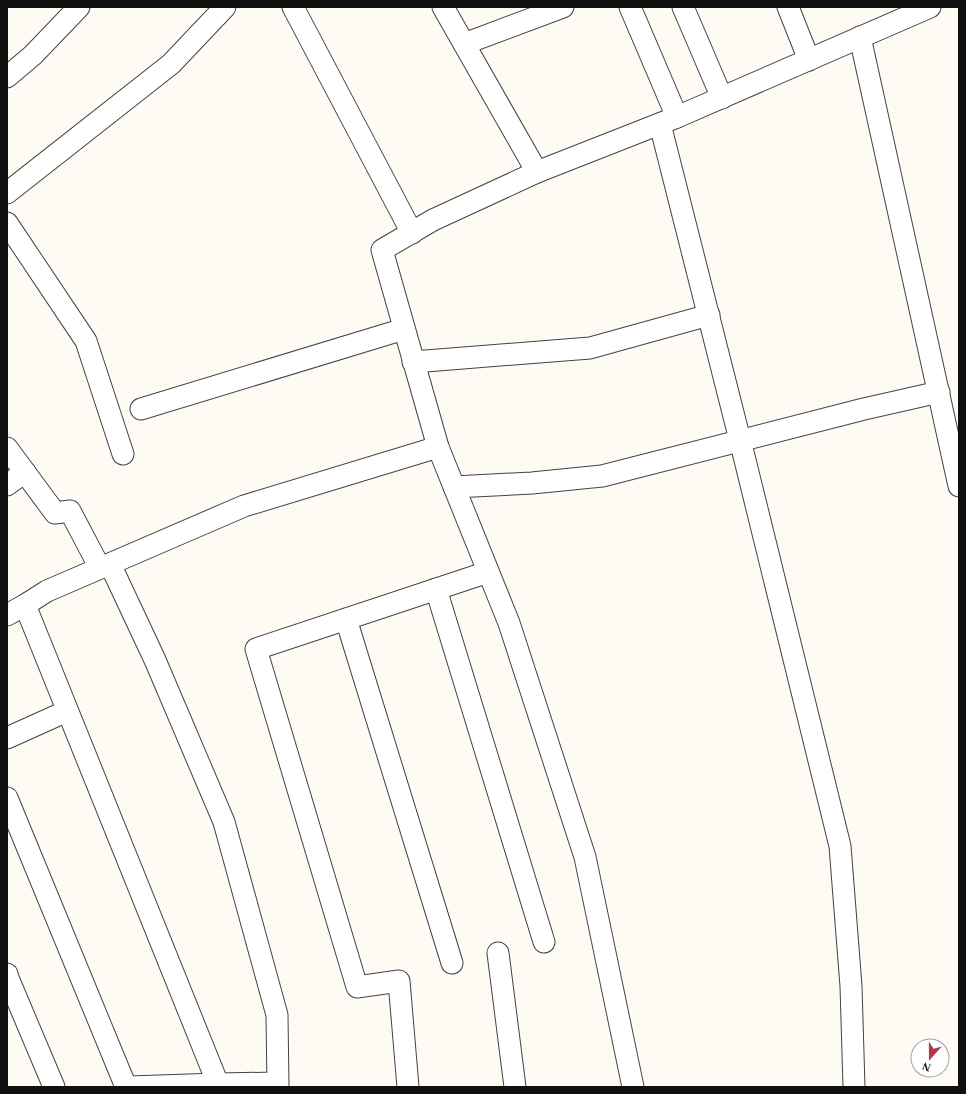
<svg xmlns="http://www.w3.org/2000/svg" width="966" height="1094" font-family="'Times New Roman',serif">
<rect width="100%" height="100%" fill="#fefbf5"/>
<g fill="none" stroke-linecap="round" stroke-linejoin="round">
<defs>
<g id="minor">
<path d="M293,7L412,233"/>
<path d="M443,7L537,172"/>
<path d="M630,7L677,117"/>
<path d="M683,7L722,98"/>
<path d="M788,7L809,60"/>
<path d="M860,37L959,486"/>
<path d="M464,44L563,7"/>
<path d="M7,77L33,55L79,7"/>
<path d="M660,124L744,456L840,846L851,986L854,1087"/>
<path d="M7,193L171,64L225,7"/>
<path d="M7,223L86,341L123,454"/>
<path d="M413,362L590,348L709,315"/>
<path d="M141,409L404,329"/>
<path d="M7,448L55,513L70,511L100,568"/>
<path d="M7,485L25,472"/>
<path d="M454,487L532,483L602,476L864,409L939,392"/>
<path d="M110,564L155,660L224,822L277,1015L278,1087"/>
<path d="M436,589L544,942"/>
<path d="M7,615L25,605"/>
<path d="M346,619L452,963"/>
<path d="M7,738L67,711"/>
<path d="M7,798L126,1087"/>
<path d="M498,953L515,1087"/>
<path d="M7,974L8,978L54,1087"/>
<path d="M218,1084L25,605L47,591L244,506L438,447"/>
<path d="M129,1087L218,1084L277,1083"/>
<path d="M408,1087L399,981L357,987L256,649L488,572"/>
<path d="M633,1087L585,857L509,623L438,447L382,250L433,220L537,172L677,117L930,7"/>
</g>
</defs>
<use href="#minor" stroke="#434343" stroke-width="23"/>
<use href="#minor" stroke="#fff" stroke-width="21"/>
</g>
<rect width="966" height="1094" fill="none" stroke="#101010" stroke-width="16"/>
<g transform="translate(930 1058) rotate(201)"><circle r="19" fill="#ffffff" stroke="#9f9f9f"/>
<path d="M0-3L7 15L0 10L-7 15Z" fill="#b23749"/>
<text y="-6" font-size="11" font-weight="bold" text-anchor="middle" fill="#101010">N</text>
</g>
</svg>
